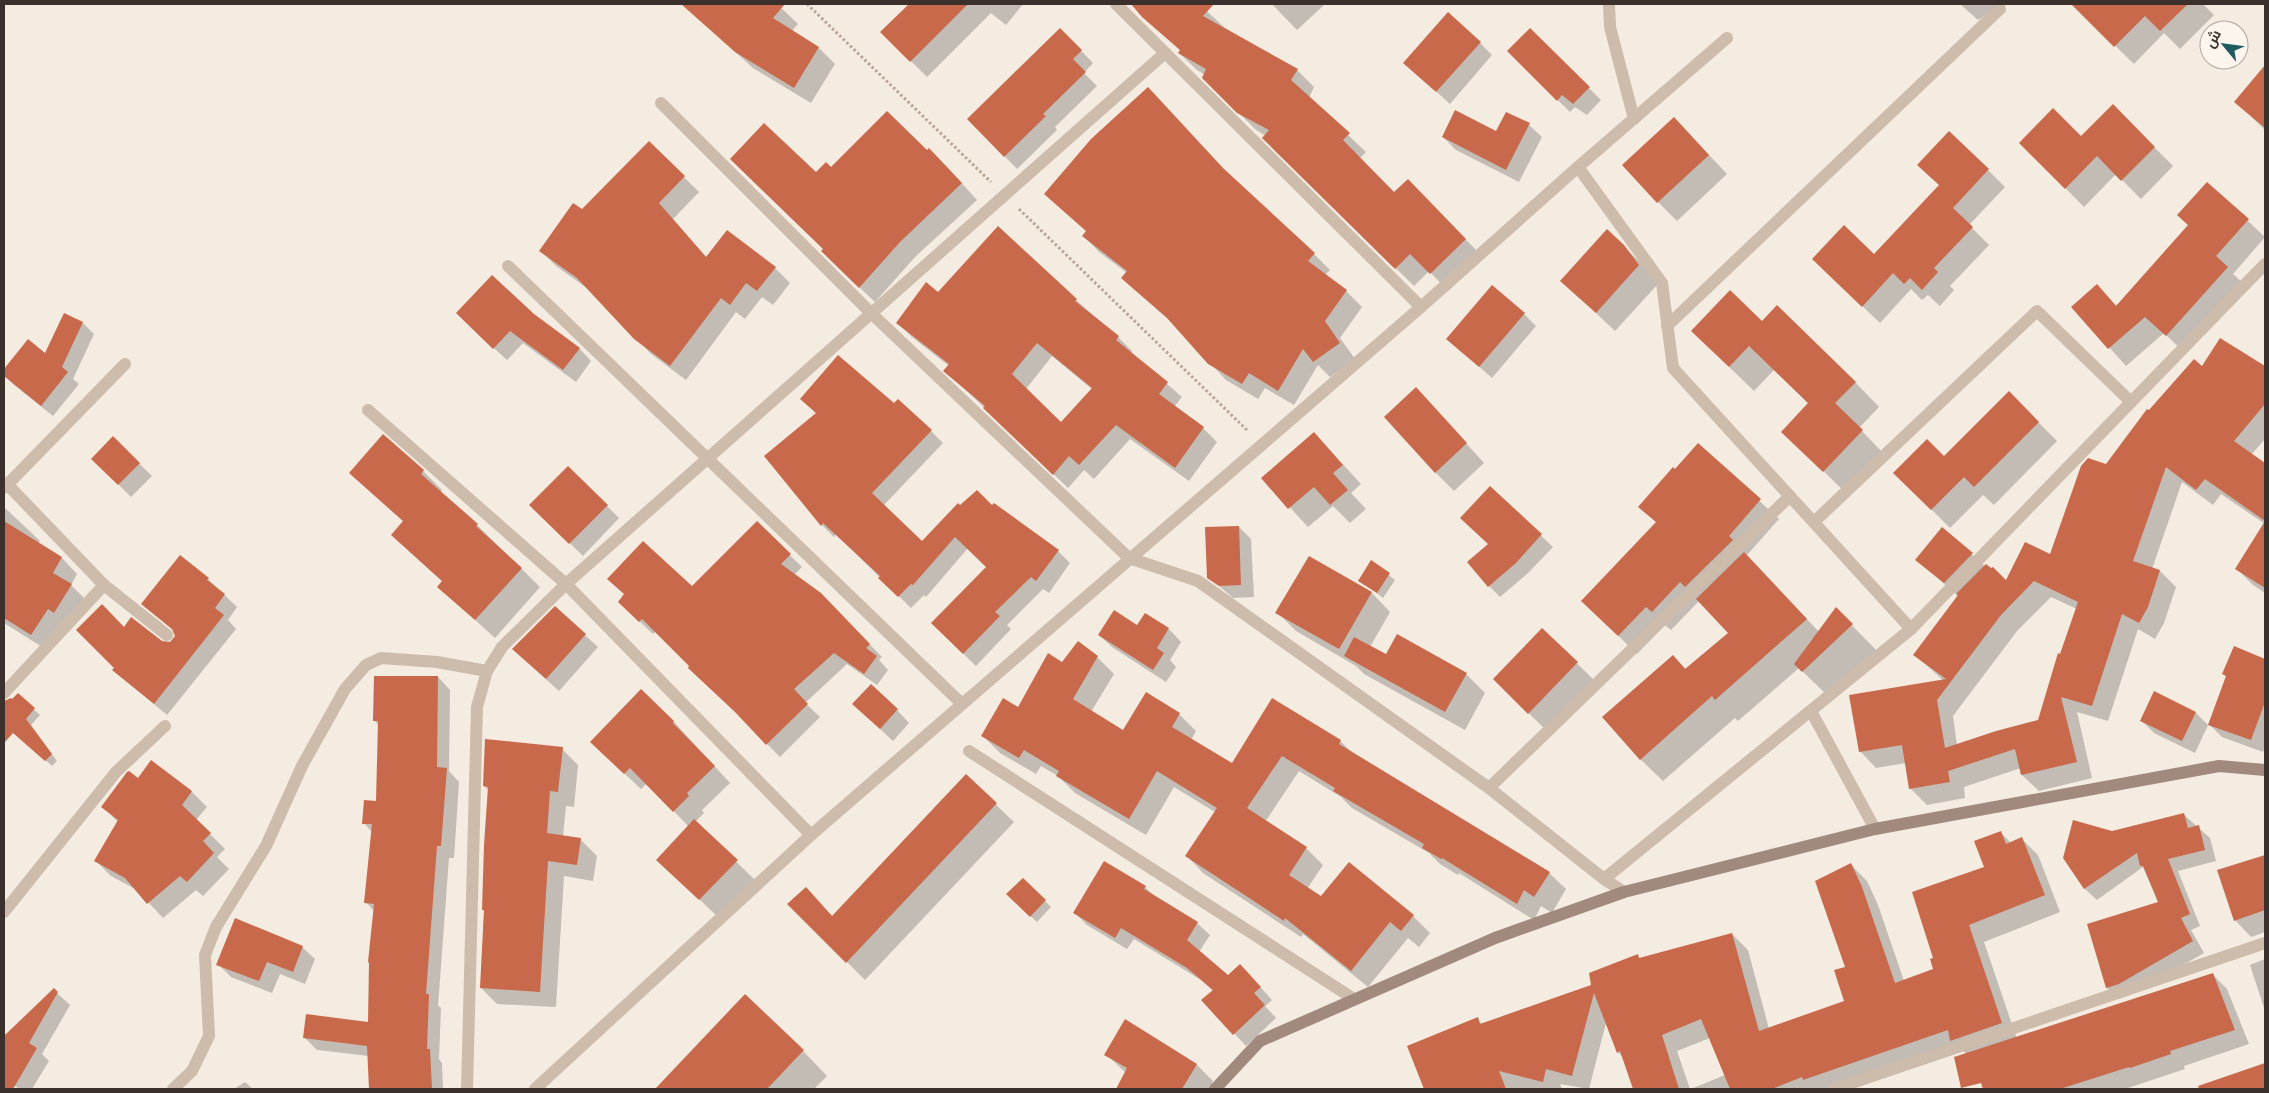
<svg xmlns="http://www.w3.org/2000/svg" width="2269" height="1093" font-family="Barlow,Cairo,sans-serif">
<rect width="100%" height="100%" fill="#f4ebe1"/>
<g fill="#0003" fill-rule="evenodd">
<path d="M697,4H777L798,24L792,31L819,48L835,64L811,103L753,68L690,11Z"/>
<path d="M911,4H1023L1006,25L991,13L927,77L882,32Z"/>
<path d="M1131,4H1199L1225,28L1297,70L1314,87L1309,98L1366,152L1359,159L1394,194L1408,181L1483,257L1448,291L1429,271L1414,286L1264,138L1266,136L1256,130L1203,77L1205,75L1197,70L1179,53L1181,51Z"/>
<path d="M1272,4H1325L1297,30Z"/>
<path d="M1960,4H2002L1978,20Z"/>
<path d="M2072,4H2203L2214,15L2180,49L2164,33L2134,64Z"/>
<path d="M1060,29L1093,63L1084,73L1097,86L1055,127L1057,130L1017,169L968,119Z"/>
<path d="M1530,29L1601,100L1587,115L1575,107L1570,112L1508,51Z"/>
<path d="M1480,43L1492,55L1450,104L1418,75Z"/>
<path d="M2265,67V130L2236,102Z"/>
<path d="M2113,106L2173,166L2141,199L2116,174L2084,207L2021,143L2081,138Z"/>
<path d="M1674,118L1727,174L1677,221L1658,202Z"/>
<path d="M1529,125L1542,137L1519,182L1456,150L1443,137L1497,133Z"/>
<path d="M649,143L699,192L673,219L707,258L775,268L790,283L773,305L762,297L745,319L736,312L686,380L651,354L591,291L556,266L541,251Z"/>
<path d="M927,152L945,165L977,200L915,257L875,302L838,267L825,249L816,173Z"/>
<path d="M1988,170L2005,187L1969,225L1989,245L1950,286L1954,290L1940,306L1928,295L1922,300L1911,289L1880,323L1831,276L1874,256Z"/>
<path d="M1231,177L1314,254L1330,270L1325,275L1346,291L1362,307L1340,338L1355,359L1330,377L1318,365L1294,405L1265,388L1258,399L1226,380L1177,327L1123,278L1127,273L1099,252L1084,236L1087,232L1046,194Z"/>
<path d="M2207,183L2265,237L2233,274L2245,285L2184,352L2164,333L2126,366L2073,307L2097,286L2117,306L2189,225Z"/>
<path d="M1623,246L1643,265L1657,285L1615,331L1562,281Z"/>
<path d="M939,293L1076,300L1118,337L1132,351L1131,353L1182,397L1174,407L1203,428L1217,442L1189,481L1130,439L1094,479L1084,470L1068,488L945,370L949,366L912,337L898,323ZM1052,356L1093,390L1061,424L1026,389Z"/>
<path d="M64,314L83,323L94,334L73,379L79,384L53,416L14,385L4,375V371L28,341L45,355Z"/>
<path d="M1524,314L1536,326L1492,378L1448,339Z"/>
<path d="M533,315L579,348L591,361L576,382L523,343L507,360L470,326Z"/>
<path d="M1762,323L1855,382L1879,407L1859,428L1886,456L1848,495L1808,456L1809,404L1774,370L1754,391L1718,356Z"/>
<path d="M2221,340L2265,368V439L2251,455L2265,464V593L2253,585L2237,569L2265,524L2221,494L2213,505L2182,482L2152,569L2160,571L2176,587L2164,623L2155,639L2138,629L2108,721L2077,712L2092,778L2039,791L2022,775L2021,768L1964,787L1965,798L1927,805L1910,788L1906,763L1876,768L1860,751L1944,681L1915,655L1958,596L1917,560L1942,529L1985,566L2007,582L2051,556L2106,466L2149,412L2202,368ZM2051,597L2077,609L2039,721L1957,745L1953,716L2017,631Z"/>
<path d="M2009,393L2057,441L1994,505L1983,495L1950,528L1895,473L1944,457Z"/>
<path d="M801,399L894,405L931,431L943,443L883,506L922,542L992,507L1058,551L1070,563L1049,593L1043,589L1007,625L1011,629L976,666L932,623L987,567L968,548L926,597L924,595L911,608L836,534L834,537L822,525L817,414Z"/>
<path d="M1434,408L1484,463L1454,491L1435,472Z"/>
<path d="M1314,433L1361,484L1351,493L1366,509L1350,523L1333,506L1308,527L1263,478Z"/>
<path d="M383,436L423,471L442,490L440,492L477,525L540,587L495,638L439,587L443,582L392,535L404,522L350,473Z"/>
<path d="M113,438L152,476L131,497L93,459Z"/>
<path d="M1699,445L1779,519L1747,555L1819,632L1836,609L1876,650L1828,696L1799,668L1738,721L1735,718L1663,781L1640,759L1673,656L1686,669L1729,633L1699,601L1671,630L1665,625L1637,654L1602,620L1657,523L1640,507Z"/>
<path d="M568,467L619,518L583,556L531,505Z"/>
<path d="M1490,488L1553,547L1527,574L1500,597L1489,586Z"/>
<path d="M4,507L40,541L38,544L62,558L77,574L71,585L87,601L47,650L4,623V580L10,570L4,565Z"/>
<path d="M757,523L802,567L794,575L833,607L882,657L879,660L888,670L877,685L847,664L805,703L820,717L780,757L656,631L653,634L632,614L692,588Z"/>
<path d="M1239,527L1251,539L1254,597L1233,598L1209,577Z"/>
<path d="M1309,557L1372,593L1390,612L1370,647L1386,656L1466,674L1485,693L1465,730L1364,674L1356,666L1296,631L1277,612Z"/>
<path d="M1372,562L1395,580L1383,598L1360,580Z"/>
<path d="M208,579L237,607L228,620L236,629L167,715L114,670L124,628L161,643L171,644L176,636L175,632L143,604Z"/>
<path d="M555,608L598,647L559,691L526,661Z"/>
<path d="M1145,615L1169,629L1181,642L1170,660L1176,667L1166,682L1112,647L1099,635L1138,627Z"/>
<path d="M1542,629L1596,682L1548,732L1494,679Z"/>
<path d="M1097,657L1114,674L1091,712L1123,732L1146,694L1179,714L1196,731L1191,740L1233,765L1340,741L1354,754L1549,873L1566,889L1552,913L1541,906L1534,920L1459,873L1458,875L1440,864L1429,853L1352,808L1341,797L1299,771L1265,822L1306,848L1323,865L1307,889L1321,898L1413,916L1430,933L1419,947L1408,938L1368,987L1303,934L1301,937L1203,873L1187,856L1215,812L1174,787L1146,835L1075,793L1058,776L1041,766L1036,774L1000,753L983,736L1018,708L1063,663Z"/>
<path d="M2263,659L2265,662V747L2263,752L2222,737L2210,725L2227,677L2224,674Z"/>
<path d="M438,677L450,690L449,771L459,782L454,858H449L438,1006L441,1008L439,1059L442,1063L443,1089H370L369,1056L317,1050L305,1038L370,1023L374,911L366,902L372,832L364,823L378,802L379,726L375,721Z"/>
<path d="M2154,693L2196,713L2208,725L2195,753L2154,733L2141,720Z"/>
<path d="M18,695L40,715L31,725L57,761L52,766L4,723V710Z"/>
<path d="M897,710L909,723L893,741L867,717Z"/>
<path d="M674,722L730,783L702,810L704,813L695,822L755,880L719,918L677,878L689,827L647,783L641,789L608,758Z"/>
<path d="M562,749L578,765L574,807L566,806L563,837L581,840L597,856L593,881L564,876L556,1007L497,1004L481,988L489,791L484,786Z"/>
<path d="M966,776L1014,822L865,980L789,904L806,888L833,917Z"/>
<path d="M138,780L191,791L207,807L196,820L225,849L217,857L229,869L203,896L196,890L163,918L137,890L111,876L96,861L118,822L103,807Z"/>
<path d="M2184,815L2210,838L2216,861L2178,871L2200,926L2191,930L2204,953L2130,995L2119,999L2107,988L2159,903L2143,867L2097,900L2085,889L2064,858L2112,832Z"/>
<path d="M2000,832L2011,843L2022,839L2038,855L2060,912L1984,942L2017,1039L2213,975L2227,989L2249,1044L2184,1066L2185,1069L2125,1089H1991L1984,1067L1959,1048L1838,1089H1691L1725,1075L1710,1038L1677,1051L1690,1089H1634L1624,1058L1618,1052L1606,1023L1589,1089L1560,1084L1562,1089H1425L1408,1046L1477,1019L1483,1025L1592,986L1637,956L1641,959L1732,934L1748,950L1769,1029L1846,1002L1850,864L1867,881L1878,905L1904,981L1935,970V958L1986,868Z"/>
<path d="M2265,856V932L2251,937L2235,920L2219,871Z"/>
<path d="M1023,879L1051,907L1037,922L1008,894Z"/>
<path d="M1145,887L1156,898L1197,923L1210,935L1199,952L1228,976L1252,978L1272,1000L1265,1006L1276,1018L1246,1046L1203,1000L1213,991L1201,980L1134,939L1127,949L1087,925L1075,913Z"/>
<path d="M302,947L315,959L305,984L280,974L272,993L231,977L218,964Z"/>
<path d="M2265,959V1011L2250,965Z"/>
<path d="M57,993L70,1005L42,1054L49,1061L32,1089H20L4,1080V1033L7,1035Z"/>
<path d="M803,1051L827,1076L814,1089H667L662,1084Z"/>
<path d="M1106,1054L1197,1065L1213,1081L1209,1089H1117L1126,1073Z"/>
<path d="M2265,1064V1089H2205L2203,1085Z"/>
<path d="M245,1082L253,1089H234Z"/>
</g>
<g fill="#c8694b" fill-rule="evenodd">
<path d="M681,4H785L773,18L819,47L794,88L735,52Z"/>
<path d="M909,4H968L910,62L880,32Z"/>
<path d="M1131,4H1214L1203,16L1298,69L1291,80L1350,133L1343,140L1394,192L1408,179L1466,239L1430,274L1410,254L1395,269L1262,138L1269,130L1237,113L1202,78L1206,69L1178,53L1180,50L1142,17Z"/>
<path d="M2071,4H2188L2160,31L2145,16L2114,47Z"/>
<path d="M1448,12L1481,42L1436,92L1403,63Z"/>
<path d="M1060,28L1082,50L1073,59L1086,72L1043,114L1046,116L1004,157L967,119Z"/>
<path d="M1530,28L1590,87L1573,104L1562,95L1557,101L1507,51Z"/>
<path d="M2265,65V128L2234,102Z"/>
<path d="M1148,87L1223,168L1315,253L1308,261L1347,290L1325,321L1340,343L1313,362L1303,349L1278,391L1249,373L1242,384L1208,364L1167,318L1121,278L1127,271L1082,236L1086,231L1044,194L1091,139Z"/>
<path d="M2113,104L2155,147L2121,181L2097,156L2065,189L2019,143L2053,108L2081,136Z"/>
<path d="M1455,110L1496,131L1506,112L1530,123L1506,170L1442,137Z"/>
<path d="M887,111L927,150L929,148L962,183L900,242L859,288L821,251L823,249L730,159L764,123L816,172L826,162L831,167Z"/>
<path d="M1674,117L1709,155L1657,203L1622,165Z"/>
<path d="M1949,131L1989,169L1953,208L1973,227L1934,268L1938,272L1922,290L1910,278L1904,284L1893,273L1862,307L1812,259L1844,225L1874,254L1939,185L1917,165Z"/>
<path d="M649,141L685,176L659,203L706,257L727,230L776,267L757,291L746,283L730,305L721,298L670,366L634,339L577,278L539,251L573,203L582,209Z"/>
<path d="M2207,182L2249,219L2216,256L2228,267L2166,336L2145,317L2108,349L2071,307L2097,284L2116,306L2188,225L2177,215Z"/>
<path d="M998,226L1077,299L1075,301L1119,336L1116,340L1168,382L1159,394L1204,427L1175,468L1116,425L1079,465L1069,456L1053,475L983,408L985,406L943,371L949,364L896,323L926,282L938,292ZM1037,343L1092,388L1061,422L1012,374Z"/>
<path d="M1607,229L1624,245L1639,265L1596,313L1560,281Z"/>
<path d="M492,275L534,314L580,348L563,370L510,331L493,349L456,313Z"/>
<path d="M1492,285L1525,313L1479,367L1446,339Z"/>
<path d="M1730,290L1762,321L1777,305L1856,382L1835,403L1863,430L1823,472L1781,432L1808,403L1749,346L1729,367L1691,331Z"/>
<path d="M64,313L83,322L62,367L68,372L41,406L4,376V369L28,339L45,353Z"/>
<path d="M2220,338L2265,366V404L2234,441L2265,463V588L2235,569L2265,521L2205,479L2196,490L2166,467L2133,561L2160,570L2148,607L2139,623L2122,614L2092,706L2061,697L2077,762L2021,775L2015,749L1948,771L1950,782L1909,789L1902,745L1859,752L1849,695L1946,679L1913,655L1958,595L1956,594L1986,564L1991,568L1993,567L2006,580L2025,542L2050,554L2081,466L2088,458L2106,464L2147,409L2149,410L2194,359L2202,366ZM2034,581L2078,602L2060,654L2058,653L2038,720L1996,731L1945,748L1937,700L2001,615Z"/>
<path d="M838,355L894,403L898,399L932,430L872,493L922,541L958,503L960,505L977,490L992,505L994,503L1059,550L1036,581L1031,577L995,612L1000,616L963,654L931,623L986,567L955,537L913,585L911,584L898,597L878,578L880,576L823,523L821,526L764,456L816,413L800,399Z"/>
<path d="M1416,387L1467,443L1435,473L1384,417Z"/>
<path d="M2009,391L2039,422L1974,487L1964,477L1931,510L1893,473L1927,439L1944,456Z"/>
<path d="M1314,432L1343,465L1333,473L1348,490L1330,505L1314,487L1288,509L1261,478Z"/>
<path d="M383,434L424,470L421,474L478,524L476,526L522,568L475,620L437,587L442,581L391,535L403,521L349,473Z"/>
<path d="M113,436L140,463L118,485L91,459Z"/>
<path d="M1698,443L1761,499L1729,536L1733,540L1685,587L1680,582L1652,612L1646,607L1618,636L1581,601L1656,522L1638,507L1673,467L1675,469Z"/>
<path d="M568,466L608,505L569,544L529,505Z"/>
<path d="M1490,486L1542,534L1516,563L1488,587L1467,562L1488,544L1460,518Z"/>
<path d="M4,521L62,557L53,573L72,584L54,613L48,609L31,635L4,618Z"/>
<path d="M757,521L791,554L781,564L821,593L870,644L866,648L877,656L864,674L834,653L794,689L808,704L766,745L735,712L688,668L689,666L642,619L639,622L618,602L624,594L607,579L643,541L692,586Z"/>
<path d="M1239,526L1241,585L1219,586L1207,578L1205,527Z"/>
<path d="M1942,527L1973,553L1944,583L1915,560Z"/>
<path d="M1744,552L1807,619L1715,700L1712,696L1640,760L1602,717L1673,655L1685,669L1728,633L1696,599Z"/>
<path d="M180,555L209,578L207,580L225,594L215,608L224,615L154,704L112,670L114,668L76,630L102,604L124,627L131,617L162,641L170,642L175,636L172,629L141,604Z"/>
<path d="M1309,556L1372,592L1339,649L1275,613Z"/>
<path d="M1371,560L1390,573L1377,593L1358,581Z"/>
<path d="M555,606L586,634L546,679L512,649Z"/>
<path d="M1836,607L1853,624L1802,672L1794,664Z"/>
<path d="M1114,610L1137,625L1145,613L1169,628L1157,648L1164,653L1153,670L1098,635Z"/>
<path d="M1542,628L1578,662L1528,714L1493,679Z"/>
<path d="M1397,634L1467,673L1445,712L1344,656L1354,637L1386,654Z"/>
<path d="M1078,641L1098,656L1073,699L1123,730L1146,692L1180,713L1172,727L1232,763L1272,698L1341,740L1339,744L1550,872L1534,897L1524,890L1517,904L1442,858L1441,859L1422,848L1424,844L1333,791L1335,788L1282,756L1247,808L1307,847L1289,875L1321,896L1349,862L1414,915L1401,931L1390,922L1351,971L1285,918L1284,921L1185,856L1217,808L1157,771L1129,819L1056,776L1059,771L1024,750L1019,758L981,736L1003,698L1018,707L1048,653L1062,662Z"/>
<path d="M2234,646L2265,659V702L2251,740L2208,725L2226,676L2222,674Z"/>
<path d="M374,676H438L437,767L447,768L441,846H437L426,994H429L427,1049H430L432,1089H369L367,1046L303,1038L306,1014L368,1022L369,963L368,962L374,904L364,903L372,824H362L364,800L376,801L378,721H373Z"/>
<path d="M871,684L898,709L880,729L852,704Z"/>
<path d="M641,689L674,721L673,723L715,766L687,793L689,796L673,812L630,768L624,774L590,742Z"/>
<path d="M2154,691L2196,712L2182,741L2140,721Z"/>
<path d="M18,693L35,708L26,719L52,754L45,761L13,733L4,743V701L11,698L12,699Z"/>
<path d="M485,739L563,747L558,792L550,791L547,833L581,838L577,865L548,861L540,992L480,988L484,910H482L484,845L488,787L483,786Z"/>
<path d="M151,760L192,791L182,805L211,833L203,841L214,853L187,882L180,876L147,904L125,878L94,861L118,820L101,807L127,772L129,771L138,778Z"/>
<path d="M966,774L997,803L846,963L787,904L806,887L832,916Z"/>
<path d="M2184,813L2188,828L2199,825L2205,850L2168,859L2190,914L2181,918L2193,941L2119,984L2106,988L2087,924L2158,902L2143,866H2140L2137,853L2084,889L2063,858L2073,820L2112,831Z"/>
<path d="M694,819L738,860L699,900L656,860Z"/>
<path d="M2001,831L2006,844L2022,837L2045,895L1969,925L2002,1023L1950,1041L1948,1030L1803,1080L1802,1077L1772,1089H1730L1701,1019L1662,1035L1679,1089H1633L1620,1051L1617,1053L1594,993L1572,1076L1546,1069L1543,1082L1499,1071L1506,1089H1424L1407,1046L1478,1017L1480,1024L1591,985L1589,973L1638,954L1639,958L1732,933L1759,1031L1844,1001L1834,970L1845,967L1815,881L1851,863L1862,887L1895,983L1933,969L1930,959L1933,958L1912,892L1984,867L1974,841Z"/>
<path d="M2265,855V910L2234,921L2217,870Z"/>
<path d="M1104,861L1146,886L1144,889L1198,922L1187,940L1228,975L1240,964L1261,987L1254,993L1265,1005L1233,1035L1201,1000L1213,990L1187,968L1121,928L1115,938L1073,913Z"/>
<path d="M1023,878L1046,900L1030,917L1006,894Z"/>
<path d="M235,918L303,946L293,972L267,962L259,981L216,965Z"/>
<path d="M2213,973L2235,1030L2170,1051L2171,1054L2130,1068L2129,1067L2060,1089H1983L1981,1083L1961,1088L1954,1057Z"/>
<path d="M54,988L58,992L29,1043L37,1048L13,1089H4V1036Z"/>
<path d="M745,994L804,1050L767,1089H655Z"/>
<path d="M1125,1019L1197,1064L1182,1089H1116L1127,1068L1104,1055Z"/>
<path d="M2265,1063V1089H2199L2198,1086Z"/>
</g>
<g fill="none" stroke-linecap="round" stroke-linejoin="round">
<g stroke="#b9a596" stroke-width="3" stroke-dasharray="2.5 2.5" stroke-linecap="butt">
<path d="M807,4L991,182"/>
<path d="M1019,209L1248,431"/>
</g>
<path stroke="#cdbbac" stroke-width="12" d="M969,751L1354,999"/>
<g stroke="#cdbbac" stroke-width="12">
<path d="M1116,4L1421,307"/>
<path d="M1609,4L1610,27L1634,119"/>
<path d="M661,103L872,314L1129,558L1198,581L1489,788L1604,879L1624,892"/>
<path d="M1578,167L1662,283L1673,368L1911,629"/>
<path d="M508,266L962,704"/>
<path d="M1667,326L2000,9"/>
<path d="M368,410L566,584L811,835"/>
<path d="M4,488L125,364"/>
<path d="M1814,522L2037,311L2131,402"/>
<path d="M104,585L167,635"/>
<path d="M4,693L104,585L7,484"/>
<path d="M1811,711L1875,829"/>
<path d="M1489,788L1790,496"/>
<path d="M1604,879L1911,629L2265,264"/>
<path d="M4,912L116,772L165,726"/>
<path d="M173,1089L192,1071L209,1036L205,955L216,927L266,846L302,766L345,689L366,665L381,658L437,662L487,671"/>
<path d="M467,1089L477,707L487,671L502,647L566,584L1165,53"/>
<path d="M535,1089L811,835L1421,307L1578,167L1727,38"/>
<path d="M1834,1089L2265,943"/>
</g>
<path stroke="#a18a7d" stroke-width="12" d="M1215,1089L1260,1041L1495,938L1624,892L1875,829L2219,766L2265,770"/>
</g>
<rect width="2269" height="1093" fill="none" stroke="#3b302b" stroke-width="10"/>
<g transform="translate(2224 45) rotate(299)"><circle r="24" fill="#fbf5ee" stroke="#aea6a0"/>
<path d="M0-4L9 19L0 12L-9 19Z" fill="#1f5a5e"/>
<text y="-8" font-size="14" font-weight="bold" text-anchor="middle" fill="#3b302b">ش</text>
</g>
</svg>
